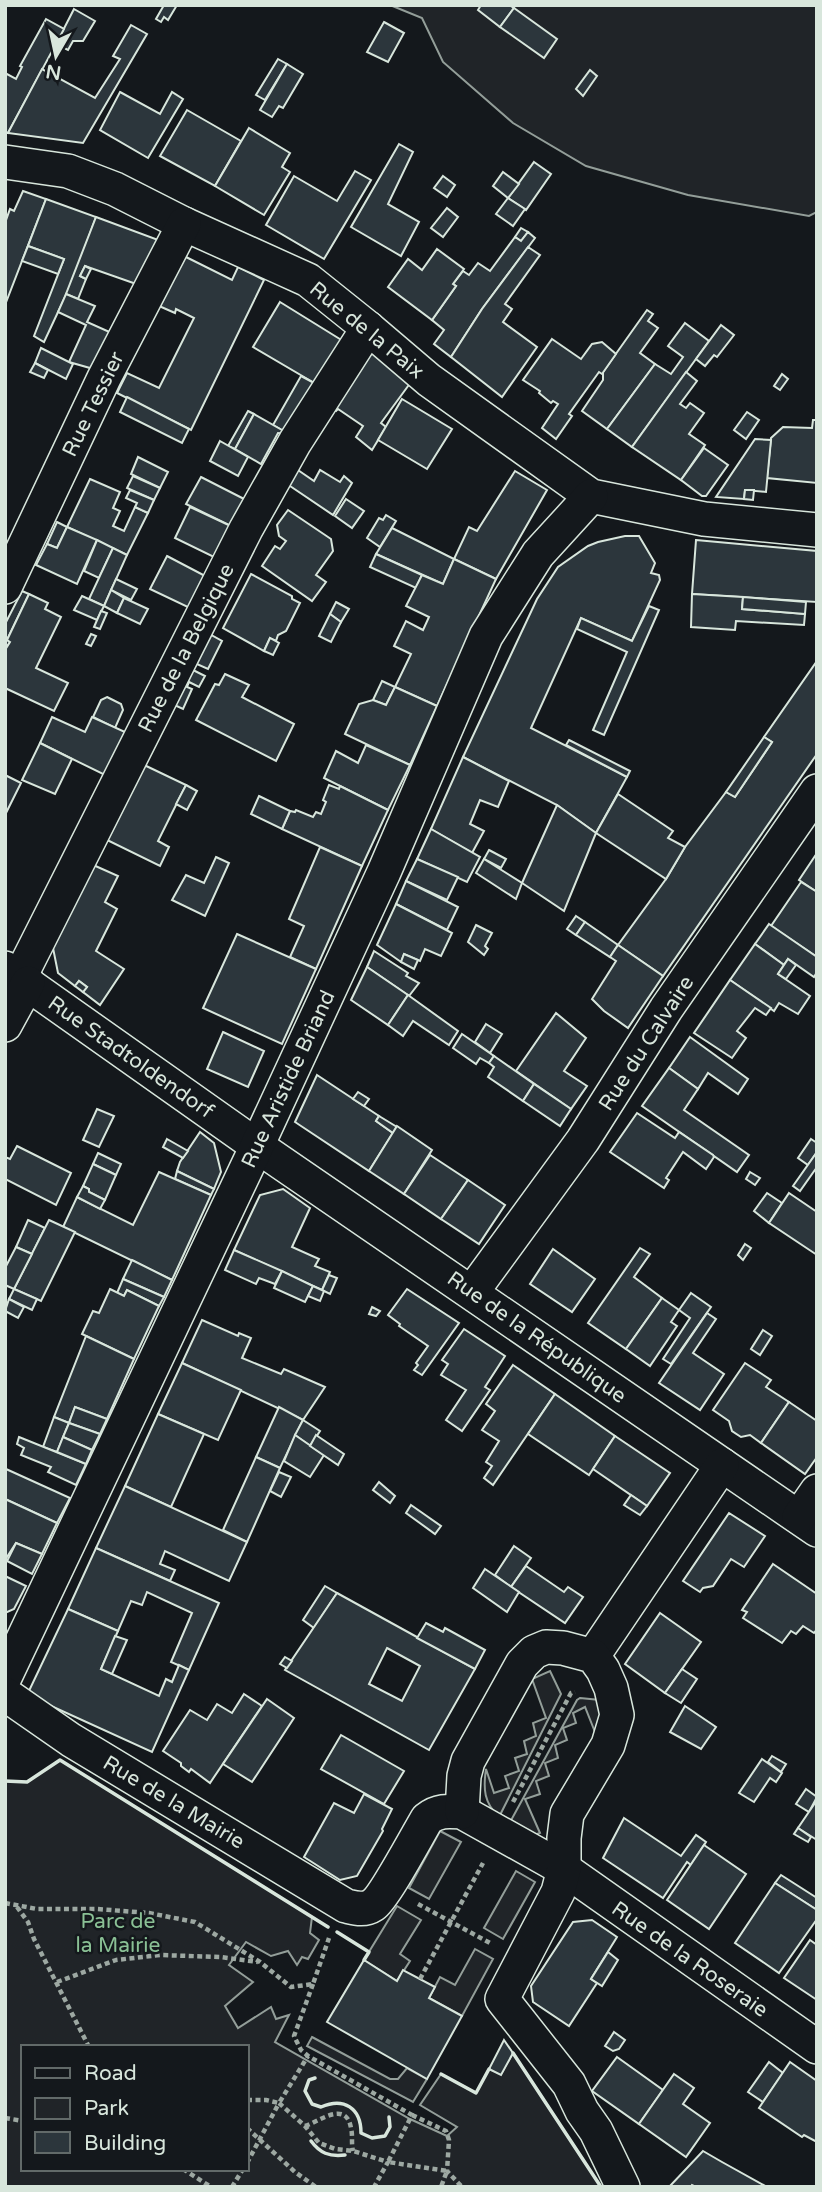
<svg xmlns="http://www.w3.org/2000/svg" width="822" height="2192" font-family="'Varela Round',sans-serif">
<rect width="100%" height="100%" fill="#14181c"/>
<g fill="#202428" stroke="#939e99" stroke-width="2" fill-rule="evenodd">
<path d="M390,5H817V212L809,216L688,195L586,166L513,123L443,62L422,18Z"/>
<path d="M550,1671L561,1694L499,1817C484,1803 483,1789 486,1769L494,1793L509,1788L505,1776L519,1771L515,1758L527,1754L524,1741L536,1736L533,1723L546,1718L532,1679Z"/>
<path d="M580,1698L600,1700L603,1705L595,1732L585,1707L573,1713L576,1723L563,1728L567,1740L555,1745L558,1758L545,1763L549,1776L536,1781L540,1794L525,1799L540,1833L534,1835L509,1824L577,1700Z"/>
<path d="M60,1760L312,1917L310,1933L319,1940L308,1959L302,1957L297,1965L288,1951L271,1956L246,1942L229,1965L253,1982L225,2006L238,2028L271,2007L276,2019L289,2015L275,2042L410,2119L447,2136L457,2127L420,2105L441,2074L476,2093L489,2069L501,2074L513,2053L601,2187H5V1781L27,1782ZM23,2047H247V2169H23Z"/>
<path d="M440,1831L461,1842L429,1899L409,1888Z"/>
<path d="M516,1871L535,1882L503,1939L484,1928Z"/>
<path d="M397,1906L421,1920L400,1954L410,1961L397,1981L364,1960Z"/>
<path d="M475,1949L493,1959L462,2016L429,1998L440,1977L455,1985Z"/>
<path d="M312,2037L390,2079H398L407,2068L427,2079L413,2102L307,2046Z"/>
</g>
<g fill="#2c363c" stroke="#d8e6dc" stroke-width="2" fill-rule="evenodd">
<path d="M164,5H177L168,20L164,17L161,22L156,19Z"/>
<path d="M481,5H509L514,8L500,27L478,10Z"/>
<path d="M514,8L557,39L544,58L500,27Z"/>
<path d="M74,9L95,21L83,41H73L68,50L56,44Z"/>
<path d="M46,19L64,29L8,133L5,132V73L16,79L22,67L20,66Z"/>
<path d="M384,22L404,33L388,62L367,52Z"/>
<path d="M131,25L147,34L83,143L8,133L42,69L95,98L120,59L113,56Z"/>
<path d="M278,59L287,64L265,100L256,95Z"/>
<path d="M287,64L303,74L283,108L279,106L272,117L260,110Z"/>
<path d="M590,70L597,76L583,96L576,89Z"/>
<path d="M120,92L160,114L172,92L183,99L148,158L100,130Z"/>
<path d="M187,110L241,141L215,186L160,156Z"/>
<path d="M249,128L290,153L282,167L290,172L264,215L215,186Z"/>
<path d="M399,144L413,152L388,204L419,222L401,256L351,227Z"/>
<path d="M534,162L551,174L526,210L508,198Z"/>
<path d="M355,171L371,180L324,259L266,225L294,176L337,201Z"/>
<path d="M503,172L519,184L508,198L493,186Z"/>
<path d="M443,176L455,185L447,197L434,188Z"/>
<path d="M23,191L46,199L5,305V223L10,209L14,211Z"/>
<path d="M508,198L525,209L513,226L496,214Z"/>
<path d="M46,199L96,217L73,280L44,342L34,336L64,259L28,246Z"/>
<path d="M447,208L458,217L443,237L431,228Z"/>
<path d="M96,217L161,241L139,285L85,266L80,276L86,279L78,299L66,294Z"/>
<path d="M521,228L528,232L521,241L515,237Z"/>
<path d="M528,232L535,238L482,309L451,357L434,344L444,330L432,320L456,286L453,284L463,271L469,275L478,263L490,271L515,237L521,241Z"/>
<path d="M28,246L64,259L58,274L22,261Z"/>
<path d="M528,247L540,255L505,304L512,309L503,322L537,347L502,397L451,357L482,309Z"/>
<path d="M437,249L464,269L453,284L456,286L432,320L388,287L408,259L422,270Z"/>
<path d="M184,256L232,280L238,267L264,280L191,430L117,393L127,373L159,388L194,318L176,309L175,313L159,306Z"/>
<path d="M85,266L91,269L86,279L80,276Z"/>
<path d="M66,294L95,306L87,322L114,334L97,370L69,362L86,325L58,312Z"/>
<path d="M280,302L343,341L316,384L253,347Z"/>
<path d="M647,310L653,314L648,321L658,328L640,353L655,364L607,429L582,411L603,380V372Z"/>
<path d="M685,323L709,341L632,447L607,429L655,364L671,374L683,357L668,346Z"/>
<path d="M721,325L734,335L717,357L714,355L705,366L696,359Z"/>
<path d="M552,339L581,359L592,344L602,342L616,354L602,374L599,372L569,414L572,416L556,439L542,428L558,404L553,401L551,403L539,393L540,391L523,380Z"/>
<path d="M41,348L73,364L66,379L35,363Z"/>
<path d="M369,349L411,382L381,423L386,427L372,450L356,437L363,426L338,409L336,411L329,406Z"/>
<path d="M35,363L48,370L44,378L30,372Z"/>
<path d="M686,372L697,381L680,404L686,408L690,403L704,413L689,434L705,445L681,480L632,447Z"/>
<path d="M782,374L788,379L780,390L774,386Z"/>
<path d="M301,376L316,384L289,434L273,425Z"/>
<path d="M127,397L189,429L182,443L120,412Z"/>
<path d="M402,399L452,429L427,469L378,440Z"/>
<path d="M248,411L254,414L235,449L228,446Z"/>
<path d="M747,412L759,420L746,439L734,430Z"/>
<path d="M254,414L289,434L278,433L261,464L235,449Z"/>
<path d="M813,420H817V483L767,478L771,438L783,427L812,428Z"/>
<path d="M755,439L771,440L766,492L745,490L744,499L716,497Z"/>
<path d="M220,441L248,457L238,476L210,461Z"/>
<path d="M704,448L728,465L706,496H702L681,480Z"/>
<path d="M138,457L168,472L160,488L131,474Z"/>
<path d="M295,468L314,481L320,470L340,482L344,476L352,483L333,515L287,484Z"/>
<path d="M515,471L547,490L496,579L454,559L469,527L477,531Z"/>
<path d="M133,476L160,488L154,500L127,488Z"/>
<path d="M201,477L250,502L235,528L186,504Z"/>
<path d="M90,479L120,492L113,508L120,511L113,526L124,531L135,507L148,513L127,555L67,527Z"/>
<path d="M130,490L154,500L148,513L135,507L137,503L126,498Z"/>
<path d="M745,490H754L753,500L744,499Z"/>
<path d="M346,499L364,511L352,528L335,516Z"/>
<path d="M190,507L235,528L220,560L175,538Z"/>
<path d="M288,510L331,539L333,551L316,575L326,582L312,601L262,566L275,546L280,549L286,541L279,536L277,525Z"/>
<path d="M386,515L396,521L380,547L367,538L379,518L383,520Z"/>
<path d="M57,522L67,527L57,548L47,544Z"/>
<path d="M67,527L97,540L77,584L36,565L47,544L57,548Z"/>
<path d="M392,528L454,559L443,584L376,554Z"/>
<path d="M625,536H639L655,563L651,573L659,575L660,580L632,641L581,618L531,728L627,777L596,833L557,805L463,757L537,599L558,567L588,546L598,542Z"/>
<path d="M97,540L113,548L99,578L84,571Z"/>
<path d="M696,540L817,551V602L692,594Z"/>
<path d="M113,548L127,555L104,606L89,599Z"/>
<path d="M376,554L422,575L416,588L370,567Z"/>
<path d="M167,556L209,578L194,610L150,589Z"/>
<path d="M454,559L496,579L437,706L395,687L411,654L394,646L406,621L423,630L429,617L406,606L422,575L443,584Z"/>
<path d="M251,574L292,596V599L300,603L286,631L278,635L276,641L270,638L264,651L223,628Z"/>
<path d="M116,579L137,589L131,600L111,590Z"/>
<path d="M111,590L124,598L117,613L104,606Z"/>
<path d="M22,591L29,594L7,640L10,642L5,650V624Z"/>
<path d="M29,594L48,603L45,609L61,617L36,668L68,683L54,711L5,688V650L10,642L7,640Z"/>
<path d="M692,594L743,597L742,609L805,614L804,625L736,621L735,630L691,627Z"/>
<path d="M82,596L104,606L97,620L74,610Z"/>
<path d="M743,597L806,602L805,614L742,609Z"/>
<path d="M124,598L148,609L140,624L117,613Z"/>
<path d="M336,602L349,609L341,622L330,614Z"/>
<path d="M649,606L659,610L604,735L593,730L627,652L577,629L581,618L632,641Z"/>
<path d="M101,611L107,613L100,629L94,627Z"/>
<path d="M330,614L341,622L331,642L319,636Z"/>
<path d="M204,631L222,641L208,669L190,661Z"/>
<path d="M91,634L96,636L91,646L86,644Z"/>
<path d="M270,638L279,643L273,655L264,651Z"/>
<path d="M817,661V754L663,976L618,945L666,879L685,847L726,792L735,797L772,742L764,737Z"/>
<path d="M187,667L205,676L199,687L189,682L187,687L192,689L183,709L170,703Z"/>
<path d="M225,674L249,685L242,697L294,724L276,761L196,720L215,684L219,685Z"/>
<path d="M382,681L395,687L386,705L373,700Z"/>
<path d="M395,687L437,706L410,765L345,734L359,704L373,700L386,705Z"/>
<path d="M107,697L121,704L123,710L115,728L93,717L101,700Z"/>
<path d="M52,717L85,732L92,717L125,732L105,775L40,743Z"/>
<path d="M764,737L772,742L735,797L726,792Z"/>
<path d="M569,740L630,771L627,777L566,745Z"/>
<path d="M40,743L72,759L55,794L22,780Z"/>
<path d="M366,745L410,765L388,810L324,778L336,751L358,763Z"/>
<path d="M463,757L509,781L498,807L480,800L470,824L484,831L472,853L431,829Z"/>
<path d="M140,763L186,785L158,841L169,847L160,866L103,838Z"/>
<path d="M5,775L21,783L5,815Z"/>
<path d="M186,785L197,791L187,810L176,804Z"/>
<path d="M329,785L339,789L340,786L388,810L362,866L282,829L290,811L295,812L296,810L313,817L316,812L321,814L326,802L323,800Z"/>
<path d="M618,794L673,831L668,838L685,847L666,879L596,833Z"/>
<path d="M259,796L290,811L282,829L251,814Z"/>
<path d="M557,805L596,833L564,911L522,883Z"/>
<path d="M431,829L480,857L467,882L417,859Z"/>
<path d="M320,847L362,866L316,969L290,957L304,926L289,919Z"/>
<path d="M489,850L506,859L501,868L484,859Z"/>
<path d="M817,853V892L799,880Z"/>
<path d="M216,857L229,863L205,916L172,900L186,875L204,883Z"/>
<path d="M417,859L458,877L447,900L406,881Z"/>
<path d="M484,859L522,883L516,899L476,873Z"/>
<path d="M91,864L118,876L105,902L117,909L96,951L124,969L100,1005L83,992L87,987L79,981L75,986L58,973L52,943Z"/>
<path d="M406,881L458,907L447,930L396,904Z"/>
<path d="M801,882L817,892V957L771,926Z"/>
<path d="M396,904L452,933L441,956L425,949L420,961L404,954L401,962L377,945Z"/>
<path d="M576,916L585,922L576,935L567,929Z"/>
<path d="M585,922L618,945L610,957L576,935Z"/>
<path d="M769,924L817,957V972L814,977L788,959L784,965L755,944Z"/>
<path d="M476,925L492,933L485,946L488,949L484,955L468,942Z"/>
<path d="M237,934L316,969L282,1044L203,1008Z"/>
<path d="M755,944L784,965L778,974L810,996L798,1014L779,1003L774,1011L730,980Z"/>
<path d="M618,945L663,976L628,1028L604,1011L592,999L616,961L610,957Z"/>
<path d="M374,951L408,973L406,976L419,983L409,996L367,967Z"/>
<path d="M404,954L418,960L414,969L401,962Z"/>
<path d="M788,959L796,965L786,979L778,974Z"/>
<path d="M367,967L408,995L388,1025L351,1000Z"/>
<path d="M730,980L771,1008L766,1015L755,1008L737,1031L746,1038L732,1058L694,1033Z"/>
<path d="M79,981L87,987L83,992L75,986Z"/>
<path d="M408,995L458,1031L449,1045L413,1021L403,1036L388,1025Z"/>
<path d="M556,1013L586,1038L564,1071L587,1086L571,1109L516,1071Z"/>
<path d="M486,1024L502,1034L490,1053L475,1042Z"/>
<path d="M223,1032L264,1051L248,1087L207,1069Z"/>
<path d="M462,1034L494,1056L489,1063L480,1058L476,1064L453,1048Z"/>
<path d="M690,1037L748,1079L738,1094L708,1073L698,1089L669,1068Z"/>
<path d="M494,1056L534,1084L523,1101L488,1077L494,1067L489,1063Z"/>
<path d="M669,1068L698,1089L684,1110L749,1155L737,1172L642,1106Z"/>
<path d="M317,1075L379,1116L376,1121L393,1133L369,1171L295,1122Z"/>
<path d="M534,1084L571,1109L560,1126L523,1101Z"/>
<path d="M358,1092L369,1099L364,1106L353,1099Z"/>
<path d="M97,1109L114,1116L99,1147L83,1140Z"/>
<path d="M637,1113L675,1138L679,1132L713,1155L714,1157L706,1169L683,1152L666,1178L669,1180L664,1188L610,1152Z"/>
<path d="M379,1116L397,1127L393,1133L376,1121Z"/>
<path d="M397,1126L432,1150L404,1194L369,1171Z"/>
<path d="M200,1132L214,1143L221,1172L214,1189L177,1171L180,1162Z"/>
<path d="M167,1139L188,1151L183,1158L163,1147Z"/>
<path d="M811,1139L817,1143V1152L808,1165L798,1158Z"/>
<path d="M17,1146L71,1173L56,1205L5,1179V1157L10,1159Z"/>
<path d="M817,1152V1167L800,1191L793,1186Z"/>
<path d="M98,1153L121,1164L116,1175L93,1164Z"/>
<path d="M430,1155L468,1180L441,1219L404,1194Z"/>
<path d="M93,1164L116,1175L105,1200L89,1192V1189L83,1186Z"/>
<path d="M177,1171L214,1189L211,1195L175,1179Z"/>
<path d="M159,1172L211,1195L172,1280L63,1227L77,1197L133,1225Z"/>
<path d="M750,1172L760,1178L755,1185L746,1179Z"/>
<path d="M468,1180L505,1205L479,1244L441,1219Z"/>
<path d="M83,1186L89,1189V1192L105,1200L100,1209L77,1197Z"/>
<path d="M283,1189L310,1208L292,1247L319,1259L315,1266L330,1272L322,1290L234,1250L260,1195Z"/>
<path d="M767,1193L782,1203L769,1223L754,1211Z"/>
<path d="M789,1193L817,1212V1255L769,1223Z"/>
<path d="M28,1220L45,1228L32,1254L16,1247Z"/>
<path d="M49,1220L75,1232L41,1301L14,1289Z"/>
<path d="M745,1244L751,1248L743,1260L738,1255Z"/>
<path d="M16,1247L32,1254L14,1289L5,1285V1268Z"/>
<path d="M640,1248L650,1254L634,1277L662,1298L626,1349L588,1323Z"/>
<path d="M553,1249L595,1279L572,1312L530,1284Z"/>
<path d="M234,1250L282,1271L275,1284L259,1278L256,1284L225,1270Z"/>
<path d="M132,1260L172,1280L164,1297L123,1279Z"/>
<path d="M282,1271L313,1286L305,1302L274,1288Z"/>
<path d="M329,1275L337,1278L330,1294L322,1290Z"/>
<path d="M123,1279L164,1297L159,1306L127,1290L124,1296L117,1293Z"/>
<path d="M313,1286L324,1291L320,1301L308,1296Z"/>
<path d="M14,1289L37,1299L32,1310L9,1299Z"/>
<path d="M110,1289L124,1296L127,1290L159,1306L134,1359L82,1334L93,1311L99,1313Z"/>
<path d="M407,1289L459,1323L422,1375L414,1370L418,1365L416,1363L428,1346L399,1326L400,1324L388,1315Z"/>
<path d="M691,1293L711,1307L671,1364L663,1359L690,1318L679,1310Z"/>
<path d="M662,1298L679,1310L671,1322L677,1326L650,1366L626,1349Z"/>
<path d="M9,1299L24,1307L18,1318L5,1311Z"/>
<path d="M372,1307L380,1311L376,1316L369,1314Z"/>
<path d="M707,1313L716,1319L693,1353L724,1374L700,1410L659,1383Z"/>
<path d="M202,1320L238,1336L239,1333L251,1338L242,1358L281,1374L284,1369L325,1387L303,1420L182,1363Z"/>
<path d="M464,1329L505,1356L485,1387L490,1390L462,1431L446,1420L466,1390L441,1375L448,1364L442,1360Z"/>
<path d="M763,1330L772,1336L760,1355L751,1349Z"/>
<path d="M86,1336L134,1359L107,1419L75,1407L69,1423L54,1417Z"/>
<path d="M182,1363L241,1390L218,1440L158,1414Z"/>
<path d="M745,1363L771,1380L766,1387L789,1402L761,1443L750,1435L741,1437L732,1431L729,1421L713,1410Z"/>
<path d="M513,1365L555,1394L493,1485L484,1478L492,1466L486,1462L499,1441L482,1430L495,1411L486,1404Z"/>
<path d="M555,1394L615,1436L589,1475L528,1434Z"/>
<path d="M789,1402L817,1421V1457L805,1474L761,1443Z"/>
<path d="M75,1407L107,1419L100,1434L69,1423Z"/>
<path d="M279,1407L303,1420L280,1468L256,1457Z"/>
<path d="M158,1414L204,1434L171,1507L125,1486Z"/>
<path d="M54,1417L69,1423L57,1452L43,1447Z"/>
<path d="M303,1420L320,1431L310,1446L295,1435Z"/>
<path d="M69,1423L100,1434L92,1450L63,1437Z"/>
<path d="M295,1435L324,1455L310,1477L284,1461Z"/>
<path d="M316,1435L344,1454L338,1465L310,1446Z"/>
<path d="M615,1436L670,1473L647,1506L593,1469Z"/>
<path d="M19,1437L86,1464L76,1485L48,1472L51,1467L21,1455L24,1448L17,1444Z"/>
<path d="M63,1437L92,1450L86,1464L57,1452Z"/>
<path d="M256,1457L280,1468L247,1542L223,1530Z"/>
<path d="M6,1469L70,1498L57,1523L5,1499Z"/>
<path d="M279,1472L291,1477L281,1497L270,1491Z"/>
<path d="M379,1482L395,1496L390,1503L373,1490Z"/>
<path d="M125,1486L247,1542L229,1581L165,1551L160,1564L175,1570L170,1581L96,1548Z"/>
<path d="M631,1495L647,1506L640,1515L624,1505Z"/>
<path d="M5,1499L57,1523L42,1554L16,1543L5,1560Z"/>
<path d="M411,1505L441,1526L435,1534L406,1513Z"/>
<path d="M729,1513L765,1536L744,1567L731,1559L713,1586L703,1588L700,1592L683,1581Z"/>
<path d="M16,1543L42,1554L32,1574L7,1561Z"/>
<path d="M514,1546L531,1558L511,1587L495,1575Z"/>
<path d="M96,1548L219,1603L189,1670L171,1662L192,1613L147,1592L142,1605L131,1601L118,1631L68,1609Z"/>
<path d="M773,1564L817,1594V1629L814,1633L803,1626L796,1634L791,1631L782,1643L743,1618L747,1612L742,1610Z"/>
<path d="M526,1566L564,1592L568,1587L583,1597L565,1623L511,1587Z"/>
<path d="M485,1569L519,1592L507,1612L473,1588Z"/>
<path d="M5,1576L26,1586L14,1609L5,1613Z"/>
<path d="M325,1586L337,1593L314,1628L303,1620Z"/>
<path d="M337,1593L475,1669L429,1750L285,1670ZM387,1648L420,1666L402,1701L369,1684Z"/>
<path d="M68,1609L118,1631L101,1669L159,1696L166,1679L172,1682L179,1665L189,1670L152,1752L27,1695Z"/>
<path d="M660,1613L701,1642L665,1693L625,1664Z"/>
<path d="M426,1623L443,1632L445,1628L485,1650L475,1669L417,1638Z"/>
<path d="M115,1636L127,1640L112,1674L101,1669Z"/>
<path d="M285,1657L292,1661L287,1668L280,1664Z"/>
<path d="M682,1669L697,1679L681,1703L665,1693Z"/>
<path d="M244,1694L262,1706L210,1783L191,1769L189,1772L181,1766V1763L163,1751L190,1710L207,1720L217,1704L232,1713Z"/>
<path d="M267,1699L294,1718L252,1782L223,1764Z"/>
<path d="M685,1706L716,1727L701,1749L670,1732Z"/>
<path d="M341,1735L404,1771L384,1804L321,1769Z"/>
<path d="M772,1756L786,1764L781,1772L768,1762Z"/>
<path d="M762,1759L782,1773L776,1782L770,1778L754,1802L739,1793Z"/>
<path d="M806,1789L817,1797L809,1812L796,1804Z"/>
<path d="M364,1794L392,1809L382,1829L383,1831L357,1876L340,1880L304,1857L334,1803L354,1813Z"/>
<path d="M817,1800V1840L798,1828Z"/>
<path d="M624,1818L681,1856L696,1835L706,1842L691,1865L687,1862L663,1898L603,1858Z"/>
<path d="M798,1828L811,1837L808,1842L794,1834Z"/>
<path d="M704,1845L746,1874L709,1929L667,1900Z"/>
<path d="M781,1875L817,1898V1910L775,1883Z"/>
<path d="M775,1883L817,1910V1919L779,1973L735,1943Z"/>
<path d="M592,1920L617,1937L591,1979L597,1983L569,2026L533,2002L531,1986L573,1922Z"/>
<path d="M810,1940L817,1945V2000L784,1978Z"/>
<path d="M608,1952L618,1960L602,1986L591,1979Z"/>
<path d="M364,1960L397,1981L403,1970L435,1987L429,1998L462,2016L427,2079L327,2022Z"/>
<path d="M614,2032L625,2040L619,2049L613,2051L605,2046Z"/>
<path d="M504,2040L513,2053L501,2075L489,2069Z"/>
<path d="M617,2057L663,2090L639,2124L592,2091Z"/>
<path d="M769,2062L783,2073L763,2102L748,2092Z"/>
<path d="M790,2062L817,2081V2142L804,2135L802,2137L759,2108Z"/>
<path d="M674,2074L694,2088L683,2104L710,2123L686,2157L639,2124Z"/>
<path d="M703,2151L722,2162L767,2187H696L692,2185L691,2187H669Z"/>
</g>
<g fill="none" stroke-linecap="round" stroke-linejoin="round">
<defs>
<g id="street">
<path d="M5,162L68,171L115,189L184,224L308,280L368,328L429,380L591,496L704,519L817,530"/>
<path d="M5,587L104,378L184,224"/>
<path d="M5,968L257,1146L817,1530"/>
<path d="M20,977L246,529L295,442L368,328"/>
<path d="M5,1025L28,983"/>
<path d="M472,1292L583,1140L666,1009L817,791"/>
<path d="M799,1517L817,1491"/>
<path d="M593,1656L722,1465"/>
<path d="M5,1677L257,1146L384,872L486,636L538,554L591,496"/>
<path d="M5,1694L71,1740L346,1906C355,1908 364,1911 373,1905C384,1898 418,1834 427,1819C438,1810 448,1811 462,1812L564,1869L817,2047"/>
<path d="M462,1812L464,1776L468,1761L522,1664L534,1652L546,1647L563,1648L593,1656L603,1670L611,1688L617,1715L608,1745L567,1814L564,1838V1869L558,1892L502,1999L569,2084L582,2111L596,2131L623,2187"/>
</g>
</defs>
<use href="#street" stroke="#d8e6dc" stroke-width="36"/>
<g stroke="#9da8a2" stroke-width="4.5" stroke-dasharray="5 3.5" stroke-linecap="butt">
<path d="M513,1802L571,1693L575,1692"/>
<path d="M5,1903L37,1909H97L149,1913L195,1922L260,1962L291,1987L313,1984L329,1938"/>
<path d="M418,1904L490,1943"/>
<path d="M17,1907L28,1922L34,1939L89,2047"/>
<path d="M420,1979L483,1863"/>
<path d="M57,1982L116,1960L160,1955L220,1957L258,1962"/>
<path d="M313,1984L294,2036L301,2050L308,2056L412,2115L388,2162L447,2171L441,2187"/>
<path d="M247,2100H266L279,2103L308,2056"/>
<path d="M412,2115L446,2131L449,2140L447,2171L462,2187"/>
<path d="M5,2118L23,2121"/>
<path d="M305,2126C320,2121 346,2100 351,2128C353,2136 351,2143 353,2151"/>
<path d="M247,2128L295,2172L316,2187"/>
<path d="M247,2163L279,2103L305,2126L319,2143L335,2149L353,2151L388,2162L374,2187"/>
<path d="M183,2169L211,2187"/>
<path d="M5,2186L6,2187"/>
<path d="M232,2187L243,2169"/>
</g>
<use href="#street" stroke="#14181c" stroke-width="33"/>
<g stroke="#d8e6dc" stroke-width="3.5">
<path d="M5,1781L27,1782L60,1760L328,1927"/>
<path d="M337,1932L369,1952L364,1960"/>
<path d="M513,2053L601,2187"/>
<path d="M441,2074L476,2093L489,2069"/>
<path d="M315,2078L309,2080L305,2091L312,2104L321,2107C344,2097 361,2108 361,2133L372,2138L385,2136L390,2127L389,2117"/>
<path d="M311,2141C320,2153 329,2157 345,2155"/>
</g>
</g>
<g text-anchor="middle" stroke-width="5" stroke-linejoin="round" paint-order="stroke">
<g font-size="21" fill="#d8e6dc" stroke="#14181c">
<text transform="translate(367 330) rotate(39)" y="7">Rue de la Paix</text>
<text transform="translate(93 404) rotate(-64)" y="7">Rue Tessier</text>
<text transform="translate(186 648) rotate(-63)" y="7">Rue de la Belgique</text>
<text transform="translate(646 1043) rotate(-57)" y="7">Rue du Calvaire</text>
<text transform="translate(131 1057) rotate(35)" y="7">Rue Stadtoldendorf</text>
<text transform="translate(288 1079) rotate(-65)" y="7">Rue Aristide Briand</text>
<text transform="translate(537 1337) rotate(35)" y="7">Rue de la République</text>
<text transform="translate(174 1802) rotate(31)" y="7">Rue de la Mairie</text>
<text transform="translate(690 1959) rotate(35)" y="7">Rue de la Roseraie</text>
</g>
<g font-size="21" fill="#8ac095" stroke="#14181c">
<text x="118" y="1928">Parc de<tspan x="118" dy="24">la Mairie</tspan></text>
</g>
</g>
<rect width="822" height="2192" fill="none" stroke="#d8e6dc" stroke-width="14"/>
<rect x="21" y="2045" width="228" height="126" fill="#14181c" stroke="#626a69" stroke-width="2"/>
<rect x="35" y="2068" width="35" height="10" fill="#14181c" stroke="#626a69" stroke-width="2"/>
<text x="84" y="2080" font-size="21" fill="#d8e6dc">Road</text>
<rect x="35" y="2098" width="35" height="21" fill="#202428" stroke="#626a69" stroke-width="2"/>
<text x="84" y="2115" font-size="21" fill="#d8e6dc">Park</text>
<rect x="35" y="2132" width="35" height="21" fill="#2c363c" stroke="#626a69" stroke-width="2"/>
<text x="84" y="2150" font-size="21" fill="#d8e6dc">Building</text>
<g transform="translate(56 56) rotate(189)" stroke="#14181c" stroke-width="5" paint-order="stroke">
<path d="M0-5L12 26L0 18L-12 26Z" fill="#d8e6dc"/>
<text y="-10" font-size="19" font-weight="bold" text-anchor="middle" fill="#d8e6dc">N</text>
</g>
</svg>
